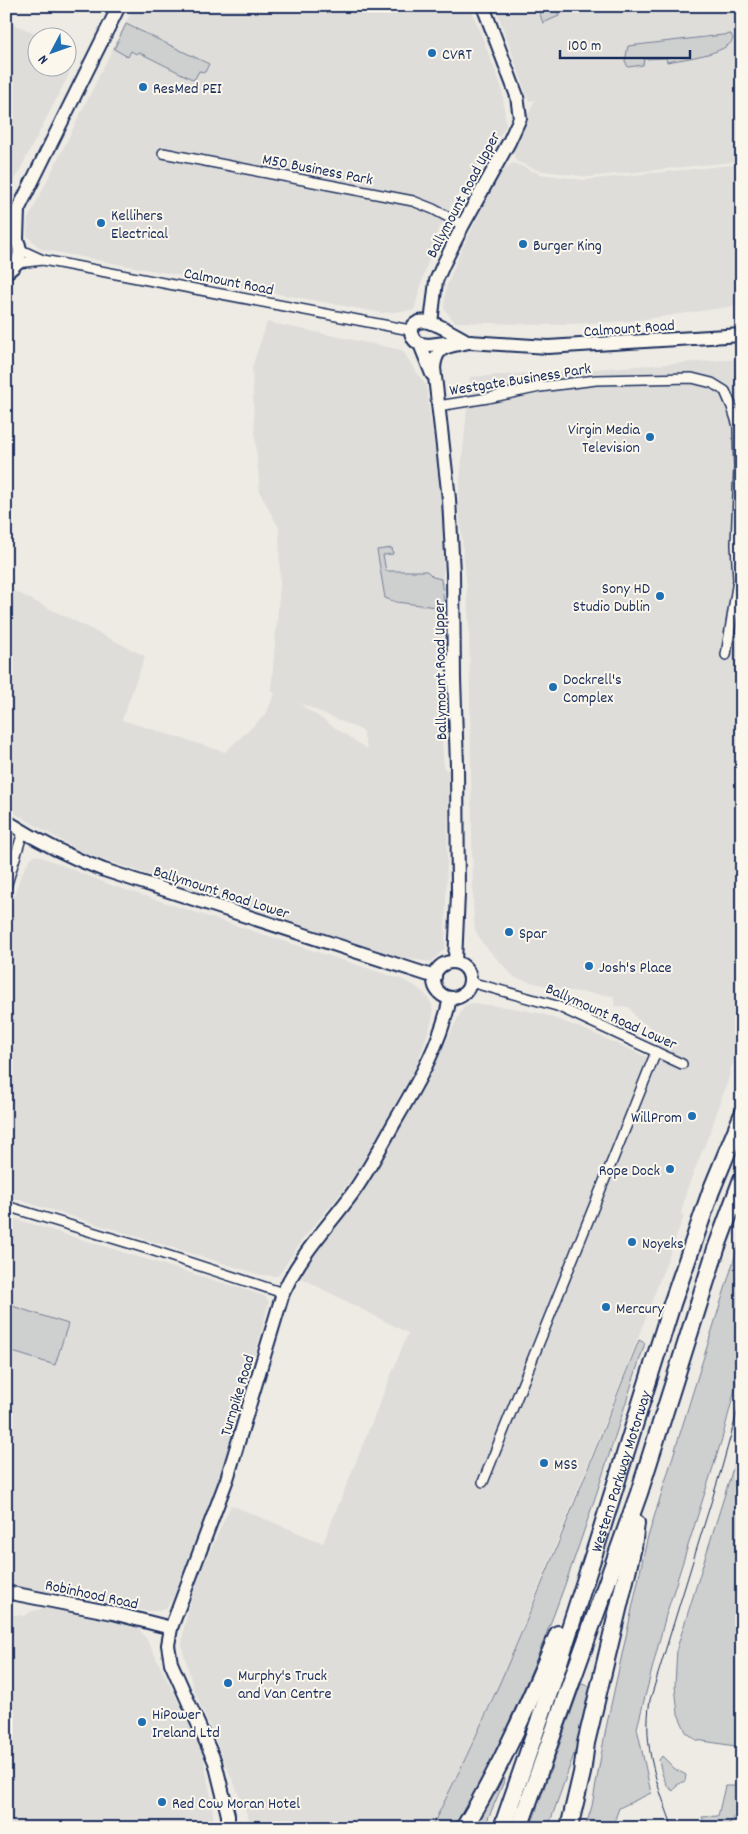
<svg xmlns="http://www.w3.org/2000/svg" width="748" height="1834" font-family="Dekko,sans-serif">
<rect width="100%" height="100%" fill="#eeebe4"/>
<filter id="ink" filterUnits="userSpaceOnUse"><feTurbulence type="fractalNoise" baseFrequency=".02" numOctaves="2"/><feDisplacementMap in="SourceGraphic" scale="10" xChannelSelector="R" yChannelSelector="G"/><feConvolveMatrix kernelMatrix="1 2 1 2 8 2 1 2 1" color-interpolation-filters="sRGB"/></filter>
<g filter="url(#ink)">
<g fill="#deddda" fill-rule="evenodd">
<path d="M134,6H470L502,88L506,126L453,202L434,239L414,310L382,313L107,262L41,249L27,236L28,219Z"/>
<path d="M495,6H742V161L588,177L537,170L516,161L512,151L535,100L529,101Z"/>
<path d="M6,21L44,37L38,38V68H68V48L78,52L67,78L6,197Z"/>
<path d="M513,163L541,174L584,180L742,164V305L632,321L544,325L455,322L444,309L446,288L459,255L500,172Z"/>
<path d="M267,322L402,350L426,386L444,520L441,721L444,769L449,770L445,948L431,962L396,957L81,852L6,808V587L145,656L122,720L225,752L266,714L275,693L271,691L280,584L279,528L260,493L254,421L252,367ZM300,703L363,731L367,749L307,709Z"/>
<path d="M742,359V1044L730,1070L731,1071L712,1127L687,1189L681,1214L684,1216L625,1372L502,1679L432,1828H253L194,1690L182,1647L184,1627L197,1580L231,1505L323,1543L408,1333L299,1277L323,1237L351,1205L374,1174L426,1081L464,1006L472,1003L514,1008L543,1014L586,1030L647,1057L664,1036L637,1019L629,1007L614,1006V996L563,990L515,978L483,944L475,930L473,905L469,628L466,578L458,502L470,377Z"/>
<path d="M37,855L108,884L401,979L415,986L425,994L432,1004L433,1015L430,1027L416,1067L356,1173L337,1198L302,1240L279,1275L275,1276L261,1275L6,1196V923L20,877L30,859L34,856Z"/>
<path d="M6,1216L265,1296L269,1302L220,1487L195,1541L173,1598L165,1609L159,1611H147L6,1585Z"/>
<path d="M48,1607L137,1626L147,1640L196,1737L203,1755L212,1803L214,1828H6V1614L25,1616L30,1612Z"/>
</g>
<g fill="#cecfcf" stroke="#747f96">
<path d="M537,6H556L559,16L543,23Z"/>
<path d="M126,24L209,64L205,72L199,71L194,80L138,52L136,54L131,51L128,57L114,49Z"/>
<path d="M731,34L733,39C728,54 682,59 667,62L666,58L644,59L643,65L628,67L625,61L628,46Z"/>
<path d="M392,548L393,554L383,555L386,571H427L433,577L441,579L444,601L436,607L396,602L385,598L377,550Z"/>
<path d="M742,1234V1362L722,1439L666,1615L637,1728L651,1793L619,1808L612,1828H585L592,1806L606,1728L647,1540Z"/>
<path d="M6,1304L68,1324L55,1365L6,1350Z"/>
<path d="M639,1340L645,1343C602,1476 562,1611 502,1737C487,1768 474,1799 455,1828H431C512,1671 573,1504 639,1340Z"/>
<path d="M742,1439V1747L696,1740L686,1732L678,1714L675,1686L677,1648Z"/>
<path d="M581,1684L595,1687L579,1740L548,1828H530Z"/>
<path d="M662,1756L675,1769L686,1775L685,1781L677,1785L673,1791C664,1786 661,1770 659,1760Z"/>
<path d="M502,1775L505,1779L484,1828H470Z"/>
<path d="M725,1786H742V1813L734,1816L727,1828H706L702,1817L718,1816Z"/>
</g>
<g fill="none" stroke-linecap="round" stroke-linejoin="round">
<defs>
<g id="street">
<path d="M163,153L413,201L433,209L463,225"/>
<path d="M21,250L43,260L410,330"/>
<path d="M17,263L43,260"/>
<path d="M438,406L488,398L540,387L596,380L692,378L712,383L725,391L732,407L738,426L739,468L736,545L738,580L726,655"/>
<path d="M6,887L23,832"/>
<path d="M470,982L557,1006L682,1064"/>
<path d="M6,1206L145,1248L283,1293"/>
<path d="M483,1482L656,1052"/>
</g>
<g id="secondary">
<path d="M6,230C24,240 25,262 6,272"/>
<path d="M17,238L18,210L119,6"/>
<path d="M431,323L436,281L443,265L463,225L509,142L520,118L517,96L483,6"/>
<path d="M420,344L429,345L453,342H469L548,347L742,335"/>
<path d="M432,374L420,344C413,341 412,336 410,330C412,327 415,323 419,322C430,318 456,335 467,341"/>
<path d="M6,821C38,841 69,857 104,870L435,977"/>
<path d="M455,962L458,894L457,765L454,679L453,573L449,499L434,368C436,344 449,347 469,342"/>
<circle cx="452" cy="980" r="18"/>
<path d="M6,1592L113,1613L171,1628"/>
<path d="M228,1828V1815L215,1762L171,1663L168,1645L171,1628L227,1479L283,1293C301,1253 327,1228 352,1194C368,1172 380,1148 393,1125C416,1085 441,1044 450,998"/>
</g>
<g id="highway">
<path d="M464,1828C502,1766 530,1700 558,1634"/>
<path id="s1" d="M502,1828L551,1687L597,1544L672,1304L711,1191L742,1116"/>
<path d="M519,1828L639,1493L716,1249L742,1179"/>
<path d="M569,1828L582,1773L586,1743L633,1547L636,1523"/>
</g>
</defs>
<use href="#street" stroke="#1b2f5e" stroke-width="12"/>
<use href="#secondary" stroke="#1b2f5e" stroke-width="16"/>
<use href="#highway" stroke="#1b2f5e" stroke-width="20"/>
<use href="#street" stroke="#fbf7ec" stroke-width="9"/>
<use href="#secondary" stroke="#fbf7ec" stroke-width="12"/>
<use href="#highway" stroke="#fbf7ec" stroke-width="16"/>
<path stroke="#1b2f5e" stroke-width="1" d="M673,1828C657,1784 642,1747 650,1700L722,1467L742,1395"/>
</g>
</g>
<g fill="#1f6fb2" stroke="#fbf7ec" stroke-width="2">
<circle cx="432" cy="53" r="5"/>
<circle cx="143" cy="87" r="5"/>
<circle cx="101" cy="223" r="5"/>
<circle cx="523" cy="244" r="5"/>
<circle cx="650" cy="437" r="5"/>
<circle cx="660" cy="596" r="5"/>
<circle cx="553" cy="687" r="5"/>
<circle cx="509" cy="932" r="5"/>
<circle cx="589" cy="966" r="5"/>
<circle cx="692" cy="1116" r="5"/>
<circle cx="670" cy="1169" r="5"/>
<circle cx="632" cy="1242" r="5"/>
<circle cx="606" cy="1307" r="5"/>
<circle cx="544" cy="1463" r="5"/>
<circle cx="228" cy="1683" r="5"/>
<circle cx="142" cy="1722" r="5"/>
<circle cx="162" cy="1802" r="5"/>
</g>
<g text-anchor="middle" stroke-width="4" stroke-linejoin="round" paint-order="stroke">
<g font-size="16" fill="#1b2f5e" stroke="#fbf7ec" text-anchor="start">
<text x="442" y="59">CVRT</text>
<text x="153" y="93">ResMed PEI</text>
<text x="111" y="220">Kellihers<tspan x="111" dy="18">Electrical</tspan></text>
<text x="533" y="250">Burger King</text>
<text x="640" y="434" text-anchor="end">Virgin Media<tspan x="640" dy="18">Television</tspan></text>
<text x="650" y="593" text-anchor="end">Sony HD<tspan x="650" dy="18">Studio Dublin</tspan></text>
<text x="563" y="684">Dockrell's<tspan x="563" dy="18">Complex</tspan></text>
<text x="519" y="938">Spar</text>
<text x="599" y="972">Josh's Place</text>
<text x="682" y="1122" text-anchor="end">WillProm</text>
<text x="660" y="1175" text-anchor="end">Rope Dock</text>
<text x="642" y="1248">Noyeks</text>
<text x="616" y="1313">Mercury</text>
<text x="554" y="1469">MSS</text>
<text x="238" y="1680">Murphy's Truck<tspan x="238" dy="18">and Van Centre</tspan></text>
<text x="152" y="1719">HiPower<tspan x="152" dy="18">Ireland Ltd</tspan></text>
<text x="172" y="1808">Red Cow Moran Hotel</text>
</g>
<g font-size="16" fill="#1b2f5e" stroke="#fbf7ec">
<text transform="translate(318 168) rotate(11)" y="6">M50 Business Park</text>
<text transform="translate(462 194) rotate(-62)" y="6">Ballymount Road Upper</text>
<text transform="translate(229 280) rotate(11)" y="6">Calmount Road</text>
<text transform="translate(629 327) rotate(-4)" y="6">Calmount Road</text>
<text transform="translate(520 378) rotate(-9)" y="6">Westgate Business Park</text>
<text transform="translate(439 670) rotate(-91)" y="6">Ballymount Road Upper</text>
<text transform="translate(222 891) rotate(18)" y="6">Ballymount Road Lower</text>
<text transform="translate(612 1015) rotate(24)" y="6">Ballymount Road Lower</text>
<text transform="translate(236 1395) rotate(-73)" y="6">Turnpike Road</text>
<text dy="6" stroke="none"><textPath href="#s1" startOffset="376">Western Parkway Motorway</textPath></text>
<text transform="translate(92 1593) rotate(12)" y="6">Robinhood Road</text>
</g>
</g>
<rect width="748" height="1834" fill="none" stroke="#fbf7ec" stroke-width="25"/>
<rect x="12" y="12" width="723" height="1809" fill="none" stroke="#1b2f5e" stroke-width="2" filter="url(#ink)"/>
<g transform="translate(52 52) rotate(229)"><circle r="24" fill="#fbf7ec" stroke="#a1a7b3"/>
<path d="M0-4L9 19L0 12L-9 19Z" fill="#1f6fb2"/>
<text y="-8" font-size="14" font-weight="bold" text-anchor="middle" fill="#1b2f5e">N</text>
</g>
<path d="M560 50v8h130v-8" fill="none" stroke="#1b2f5e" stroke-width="2.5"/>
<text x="568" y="50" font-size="15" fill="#1b2f5e" stroke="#fbf7ec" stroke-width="4" paint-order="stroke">100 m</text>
</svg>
